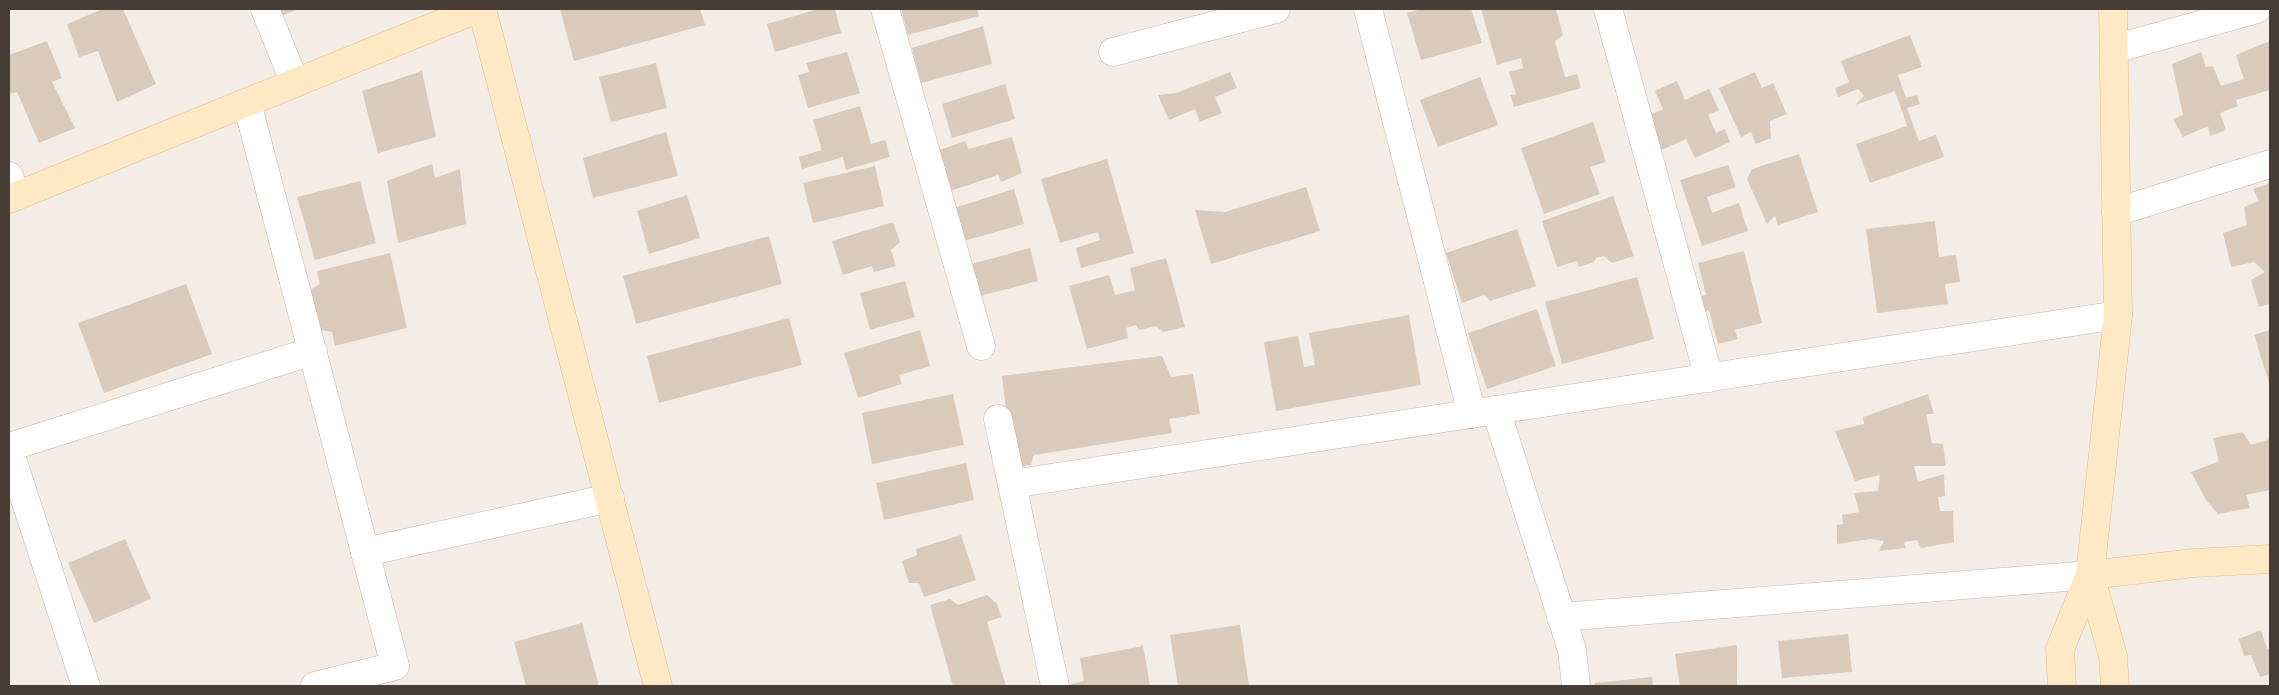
<svg xmlns="http://www.w3.org/2000/svg" width="2279" height="695" font-family="'Space Grotesk',sans-serif">
<rect width="100%" height="100%" fill="#f4ede5"/>
<g fill="#dacabc">
<path d="M103,9H123L156,84L117,102L98,51L79,57L67,24Z"/>
<path d="M272,9H299L276,18Z"/>
<path d="M560,9H700L705,25L574,61Z"/>
<path d="M818,9H835L841,33L775,52L767,24Z"/>
<path d="M901,9H977L979,16L908,35Z"/>
<path d="M1422,9H1471L1482,43L1421,60L1407,13Z"/>
<path d="M1481,9H1556L1563,35L1555,41L1565,77L1577,74L1581,88L1514,107L1510,95L1516,94L1509,72L1523,68L1521,58L1497,65Z"/>
<path d="M983,26L992,64L921,83L912,48Z"/>
<path d="M1910,35L1922,67L1898,75L1906,98L1917,95L1920,104L1907,108L1919,141L1936,135L1944,157L1870,183L1856,144L1907,126L1895,91L1855,105L1864,96L1858,89L1838,97L1835,88L1849,82L1841,61Z"/>
<path d="M47,41L62,78L52,82L75,128L39,143L17,92L9,94V55Z"/>
<path d="M2270,41V90L2236,100L2238,106L2220,113L2226,130L2210,136L2208,126L2183,137L2173,119L2183,115L2172,64L2201,52L2206,67L2213,66L2221,86L2244,79L2236,55Z"/>
<path d="M847,52L860,93L808,108L798,75L809,72L806,63Z"/>
<path d="M656,63L667,108L611,122L599,77Z"/>
<path d="M422,71L436,137L378,153L362,91Z"/>
<path d="M1230,72L1237,88L1215,97L1222,113L1200,122L1195,109L1169,120L1158,95L1177,93Z"/>
<path d="M1755,72L1762,88L1773,83L1787,114L1770,121L1771,138L1756,144L1751,132L1741,137L1719,88Z"/>
<path d="M1480,77L1498,125L1438,147L1420,100Z"/>
<path d="M1677,81L1685,100L1709,89L1719,110L1708,115L1716,133L1725,129L1730,142L1695,158L1686,139L1659,151L1644,118L1663,109L1655,91Z"/>
<path d="M1005,84L1015,119L952,138L942,104Z"/>
<path d="M860,106L871,144L885,140L890,157L846,170L843,157L802,169L799,157L822,150L813,120Z"/>
<path d="M1593,122L1606,162L1590,167L1600,194L1544,214L1521,148Z"/>
<path d="M666,132L678,176L593,198L583,158Z"/>
<path d="M1012,137L1022,173L1001,182L998,175L947,192L934,152L965,141L968,149Z"/>
<path d="M1799,154L1818,212L1778,225L1775,216L1767,224L1747,179L1752,169Z"/>
<path d="M1107,159L1134,253L1081,268L1076,248L1100,240L1098,232L1060,243L1041,179Z"/>
<path d="M432,164L435,178L460,169L466,224L398,243L387,181Z"/>
<path d="M1728,165L1736,187L1707,197L1712,213L1739,203L1748,231L1702,246L1680,180Z"/>
<path d="M875,166L884,206L813,223L803,183Z"/>
<path d="M360,181L376,243L315,260L297,197Z"/>
<path d="M2270,183V304L2259,307L2251,280L2265,272L2254,262L2231,267L2223,233L2247,225L2244,207L2259,201L2253,189Z"/>
<path d="M1306,187L1320,231L1211,264L1195,210L1225,212Z"/>
<path d="M1014,189L1024,224L960,242L951,209Z"/>
<path d="M687,195L700,238L649,254L637,211Z"/>
<path d="M1613,196L1634,256L1612,263L1604,256L1596,258L1594,262L1579,267L1577,261L1557,267L1542,221Z"/>
<path d="M1935,221L1939,257L1956,255L1960,282L1945,284L1948,304L1877,313L1866,229Z"/>
<path d="M893,222L900,242L891,250L896,266L874,272L872,266L843,275L832,241Z"/>
<path d="M1517,229L1536,286L1490,301L1484,295L1462,303L1446,253Z"/>
<path d="M769,236L782,284L636,324L623,276Z"/>
<path d="M1030,248L1038,281L976,297L968,265Z"/>
<path d="M1744,251L1762,323L1735,330L1738,339L1718,344L1709,310L1700,312L1696,297L1706,295L1698,263Z"/>
<path d="M390,253L407,328L335,346L332,332L320,330L310,290L320,284L317,271Z"/>
<path d="M1166,258L1185,327L1163,332L1156,326L1139,330L1136,325L1126,328L1128,338L1087,349L1069,286L1109,275L1115,295L1135,290L1130,268Z"/>
<path d="M1637,277L1654,339L1562,364L1545,302Z"/>
<path d="M905,281L915,317L870,330L860,293Z"/>
<path d="M186,284L212,354L104,393L78,323Z"/>
<path d="M1537,309L1556,366L1487,389L1468,333Z"/>
<path d="M1409,315L1421,385L1276,411L1264,342L1298,336L1304,367L1315,365L1309,333Z"/>
<path d="M789,318L802,365L659,403L647,356Z"/>
<path d="M920,330L930,366L899,375L902,384L858,398L844,353Z"/>
<path d="M2270,330V386L2254,335Z"/>
<path d="M1162,356L1171,377L1193,374L1200,414L1169,419L1172,433L1034,455L1031,465L1013,467L1002,376Z"/>
<path d="M953,394L964,445L872,464L862,413Z"/>
<path d="M1928,394L1934,414H1926L1932,443L1943,444L1946,466H1914L1918,482L1944,474L1945,496L1938,497L1940,511H1953L1954,542L1921,548L1917,540L1904,542L1906,548L1879,551L1884,541L1870,539L1837,544V525L1843,524L1842,515L1859,512L1854,493L1878,491L1880,475L1855,481L1835,431L1864,424L1863,417Z"/>
<path d="M2243,432L2251,445L2270,439V490L2246,495L2250,508L2218,514L2206,500L2191,472L2219,461L2213,438Z"/>
<path d="M966,463L974,500L884,520L876,483Z"/>
<path d="M961,535L976,580L924,597L919,583H909L902,561L917,555L916,549Z"/>
<path d="M125,539L151,599L94,623L68,563Z"/>
<path d="M987,595L997,604L1001,617L987,622L1006,686H953L930,605L950,599L958,605Z"/>
<path d="M582,623L599,686H526L514,642Z"/>
<path d="M1240,625L1249,686H1178L1170,635Z"/>
<path d="M2261,630L2267,649L2270,648V674L2260,677L2251,655L2244,656L2239,639Z"/>
<path d="M1848,634L1852,672L1782,678L1778,641Z"/>
<path d="M1737,645V686H1680L1675,654Z"/>
<path d="M1143,646L1150,686H1071V684L1084,681L1080,658Z"/>
<path d="M1652,677L1653,686H1595V683Z"/>
</g>
<g fill="none" stroke-linecap="round" stroke-linejoin="round">
<defs>
<g id="street">
<path d="M265,9L295,83"/>
<path d="M885,9L981,346"/>
<path d="M1368,9L1472,414"/>
<path d="M1608,9L1709,378"/>
<path d="M2114,49L2257,9"/>
<path d="M1113,52L1276,9"/>
<path d="M247,103L365,552"/>
<path d="M9,176L16,196"/>
<path d="M2116,212L2270,164"/>
<path d="M1496,410L1572,650L1576,686"/>
<path d="M998,419L1055,686"/>
<path d="M9,447L313,351"/>
<path d="M9,450L86,686"/>
<path d="M1012,484L2118,315"/>
<path d="M1561,617L2090,575"/>
<path d="M315,686L395,666L365,552L610,498"/>
</g>
<g id="secondary">
<path d="M482,9L658,686"/>
<path d="M9,199L477,9"/>
<path d="M2090,575L2194,563L2270,559"/>
<path d="M2090,575L2113,656L2115,686"/>
<path d="M2062,686L2060,649L2090,575L2118,315L2113,9"/>
</g>
</defs>
<use href="#street" stroke="#c4b7a9" stroke-width="29"/>
<use href="#secondary" stroke="#ddbe91" stroke-width="29"/>
<use href="#street" stroke="#fff" stroke-width="28"/>
<use href="#secondary" stroke="#ffe8c4" stroke-width="28"/>
</g>
<rect width="2279" height="695" fill="none" stroke="#483d34" stroke-width="20"/>
</svg>
